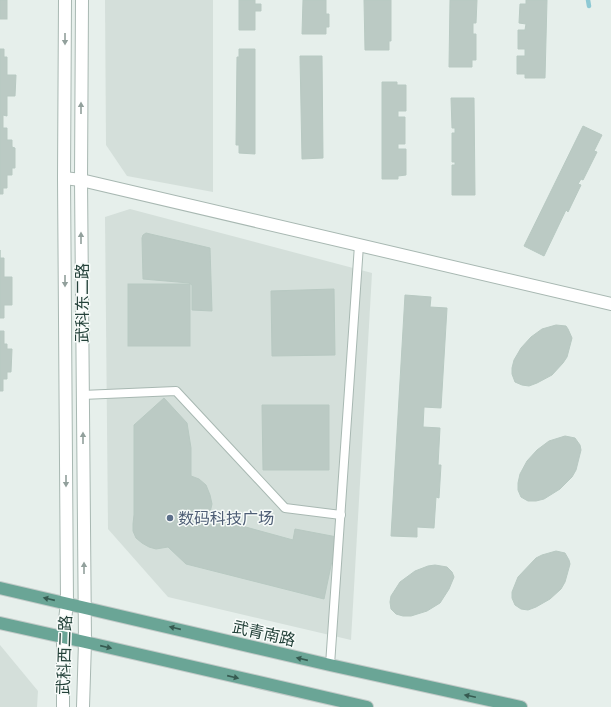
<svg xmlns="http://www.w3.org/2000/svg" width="611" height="707" font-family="Jost,'Noto Sans SC',sans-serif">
<rect width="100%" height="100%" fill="#e6efeb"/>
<g fill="#d4dfda">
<path d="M105,0H213V192L127,176L106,145Z"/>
<path d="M130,209L372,273L351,640L168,597L108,529L105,217Z"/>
<path d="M0,645L38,691L37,707H0Z"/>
</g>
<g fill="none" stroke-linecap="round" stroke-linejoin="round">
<path stroke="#8ec9d4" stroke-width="4.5" d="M588,0L589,6"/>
</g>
<g fill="#bbcac4" stroke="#b8c9c2">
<rect x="0" y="0" width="7" height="19"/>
<path d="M239,0H255V4H261V11H255V30H239Z"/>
<path d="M303,0H326V14H329V27H326V34H302Z"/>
<path d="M364,0H391V41H389V50H365Z"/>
<path d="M450,0H477L476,23H473V34H476V60H472V67H449Z"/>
<path d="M526,0H547L545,78H525V74H517V56H525V49H518V30H525L526,24L519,23L520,4H526Z"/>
<path d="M0,49H4V57H7V75H16L15,96H7V116L3,115V128H7V140H12V147L15,148V168H12V175H7V188H3V194H0Z"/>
<path d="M239,49H255V154L239,153V145H236L237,57H239Z"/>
<path d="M300,56H322L323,158L302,159Z"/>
<path d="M382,82H397V85H406V111H398V117H405V144H398V149H406V175L398,176V179H382Z"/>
<path d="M451,98H474L475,195H452V165H455V162H452V133H455V128H452Z"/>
<path d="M583,126L602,135L594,151L597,152L583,180L581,179L578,184L581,185L568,212L566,210L544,256L524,246Z"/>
<path d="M146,233L210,248L212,311L192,310V285L189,283L143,279L142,238L143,235Z"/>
<path d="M0,250V258H4V277H12V305H4V318H0Z"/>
<rect x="128" y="284" width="62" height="62"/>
<path d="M334,289L335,355L272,356L271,291Z"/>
<path d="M405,295L431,297L430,307L447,308L441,408L424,407L423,427L440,428L438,465H441L439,498L436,497L434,528L417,527V537L391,536Z"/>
<path d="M556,325L566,326L568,329L572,338L567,357L563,363L552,375L537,383L529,386L522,385L515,382L512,374V368L514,360L521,348L531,337L542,329Z"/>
<path d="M0,331H4V344H7V349H12L11,372H7V379H3V391H0Z"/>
<path d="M164,398L187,423L191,448V476L199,479L206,485L210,495L212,504L209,517L293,540L295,529L337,537L324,599L186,564L168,547L156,549L149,547L142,543L136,538L133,531V524L134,515V425Z"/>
<path d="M262,405H329V470H263Z"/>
<path d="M565,436L575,438L580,445L581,450L576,470L572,477L560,489L544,499L536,501H528L521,497L518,490V483L520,474L527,461L537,450L549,441Z"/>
<path d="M556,551L565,553L569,560L570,564L565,582L561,589L550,599L536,607L528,610L521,609L515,605L512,598V592L518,577L536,558L542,555Z"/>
<path d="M435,565L447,567L452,572L454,577L449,589L440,603L427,611L411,616H403L396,614L391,609L390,602L391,596L400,582L415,571L428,566Z"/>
</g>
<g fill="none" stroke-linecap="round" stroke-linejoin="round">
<defs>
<g id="service">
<path d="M82,395L176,391L285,508L341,515"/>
<path d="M330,665L359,245"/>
</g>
<path id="minor" d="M64,178L81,180L611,304"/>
<g id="tertiary">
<path d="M82,0L81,180L85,642L83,707"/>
<path d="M63,707V637L67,603L64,178L65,0"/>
</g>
<g id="primary">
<path d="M0,588L330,665L521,707"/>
<path d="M0,623L85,642L367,707"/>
</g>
</defs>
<use href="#service" stroke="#a8b8b2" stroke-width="10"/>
<use href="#minor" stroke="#a8b8b2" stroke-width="14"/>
<use href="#tertiary" stroke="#a8b8b2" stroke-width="14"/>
<use href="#primary" stroke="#c2cac8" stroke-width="14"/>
<use href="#service" stroke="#fff" stroke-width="8"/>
<use href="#minor" stroke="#fff" stroke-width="12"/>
<use href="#tertiary" stroke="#fff" stroke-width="12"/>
<use href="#primary" stroke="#6aa596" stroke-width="12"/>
</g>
<defs><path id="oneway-solid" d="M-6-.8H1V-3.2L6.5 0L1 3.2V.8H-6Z"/></defs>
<g fill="#92a09c">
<use href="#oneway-solid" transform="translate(65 39) rotate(90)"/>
<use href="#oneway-solid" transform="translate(81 108) rotate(-90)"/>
<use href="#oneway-solid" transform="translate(81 238) rotate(-90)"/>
<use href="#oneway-solid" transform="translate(65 281) rotate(90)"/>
<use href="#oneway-solid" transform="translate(83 438) rotate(-90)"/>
<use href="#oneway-solid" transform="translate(66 481) rotate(90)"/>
<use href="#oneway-solid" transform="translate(84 568) rotate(-90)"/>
</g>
<g fill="#365b51">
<use href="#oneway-solid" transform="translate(49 599) rotate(-167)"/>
<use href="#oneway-solid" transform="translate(175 628) rotate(-167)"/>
<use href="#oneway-solid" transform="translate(106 647) rotate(13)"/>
<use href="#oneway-solid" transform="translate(302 659) rotate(-167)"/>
<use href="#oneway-solid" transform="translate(233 677) rotate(13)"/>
<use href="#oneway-solid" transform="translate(470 696) rotate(-168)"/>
</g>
<circle fill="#5c6f8a" stroke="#f7fbf9" stroke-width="1.5" cx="170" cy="518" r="4"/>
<g text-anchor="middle" stroke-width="3" stroke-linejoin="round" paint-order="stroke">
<g font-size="16" fill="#24423a" stroke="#f7fbf9">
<text transform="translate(82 303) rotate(-90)" y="6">武科东二路</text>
<text transform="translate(264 633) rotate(13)" y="6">武青南路</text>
<text transform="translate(64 655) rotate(-88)" y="6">武科西二路</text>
</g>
<g font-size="16" fill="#4e5e75" stroke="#f7fbf9" text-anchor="start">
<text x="178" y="524">数码科技广场</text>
</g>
</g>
</svg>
